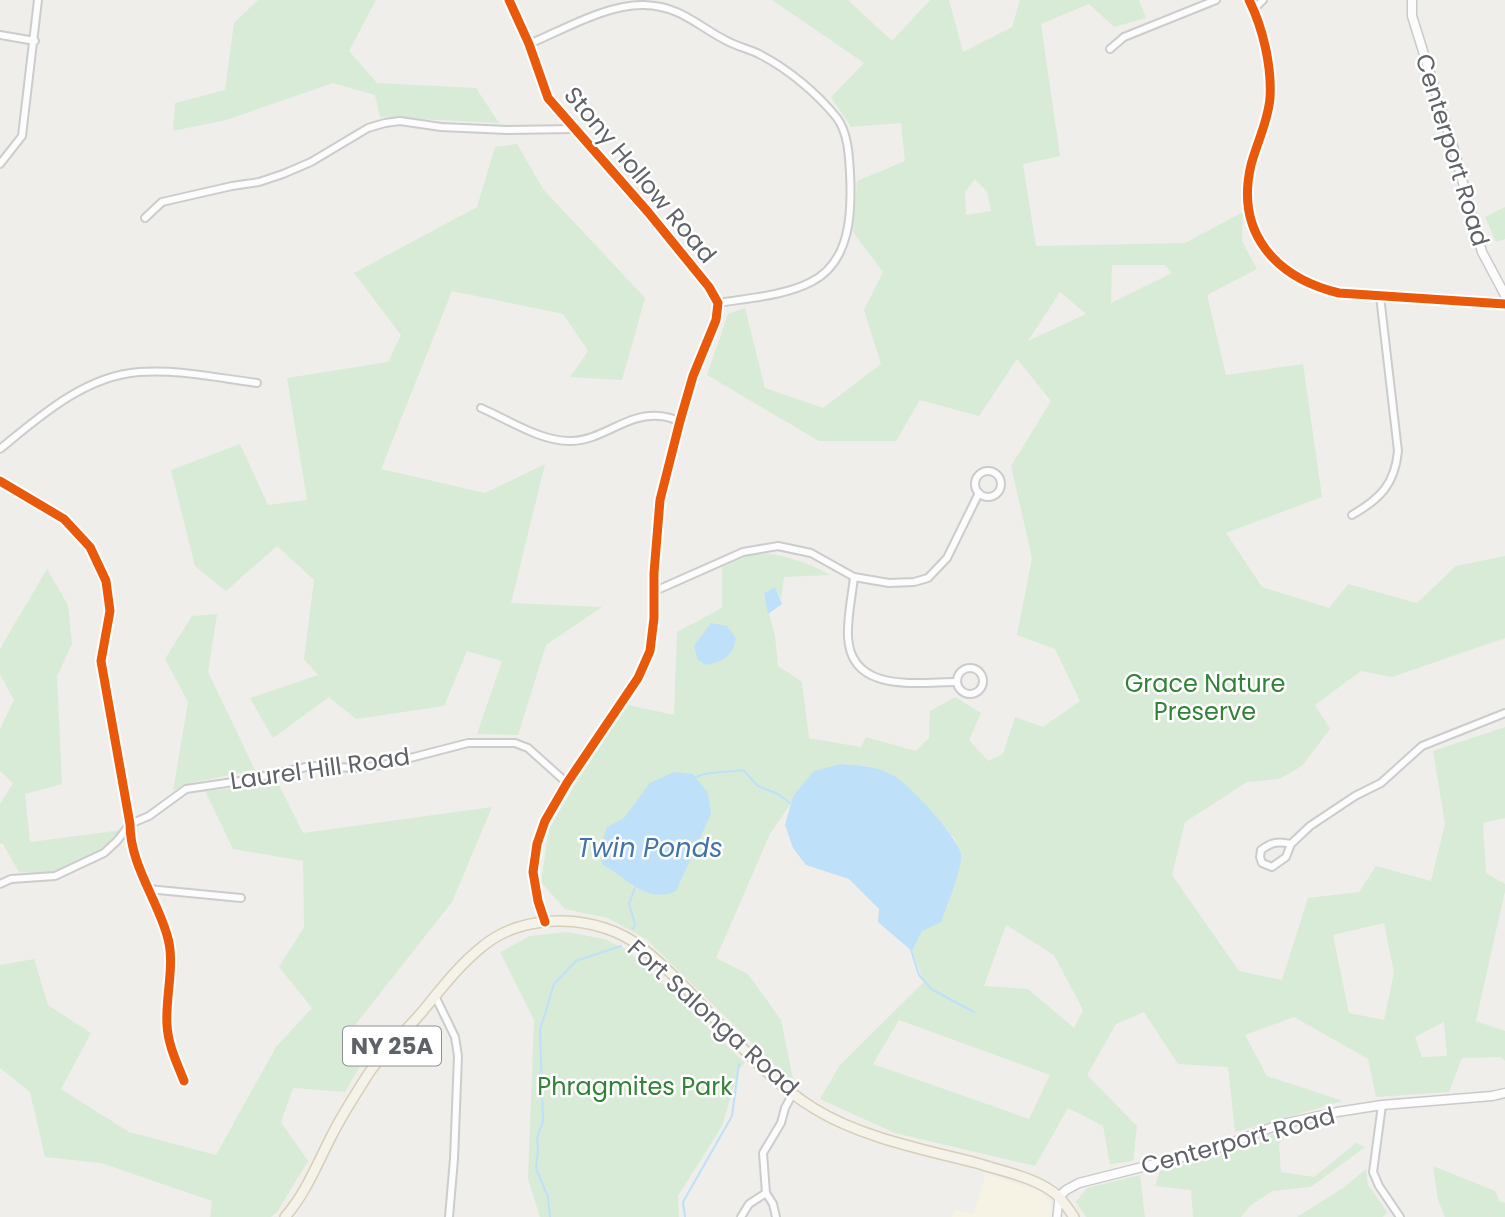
<svg xmlns="http://www.w3.org/2000/svg" width="1505" height="1217" font-family="Poppins,sans-serif">
<rect width="100%" height="100%" fill="#efeeea"/>
<path fill="#f7f3e4" d="M986,1174L1040,1191L1051,1204L1050,1217H952L955,1210L974,1214Z"/>
<g fill="#d8ebd6" fill-rule="evenodd">
<path d="M258,0H376L349,51L377,83L476,88L499,123L380,117L375,95L333,83L226,120L173,131L175,103L225,90L234,23Z"/>
<path d="M772,0H848L892,41L930,0H949L963,52L1012,27L1020,0H1139L1146,18L1114,27L1089,4L1041,24L1060,156L1023,164L1036,246L1185,243L1243,212L1242,241L1257,269L1207,295L1226,375L1303,364L1322,497L1226,533L1262,587L1329,608L1348,584L1417,603L1456,566L1505,556V638L1392,677L1361,671L1315,705L1330,729L1302,766L1279,779L1247,782L1185,822L1172,875L1239,971L1282,980L1308,898L1359,892L1376,866L1431,881L1445,824L1433,751L1505,727V818L1483,823L1486,873L1505,884V891L1476,1021L1505,1031V1061L1501,1057L1462,1058L1449,1092L1376,1097L1368,1059L1294,1017L1245,1035L1267,1076L1343,1101L1235,1132L1228,1067L1178,1064L1144,1012L1116,1024L1087,1075L1137,1126L1133,1161L1110,1164L1103,1126L1068,1108L1035,1166L895,1133L820,1099L840,1065L924,982L912,951L922,931L955,880L961,855L955,839L919,798L868,766L841,764L814,772L793,796L791,803L770,834L716,958L748,974L781,1020L794,1084L646,939L608,918L565,909L541,882L549,829L576,783L628,705L674,715L677,632L722,608V567C730,564 739,558 748,555C769,548 812,564 830,575L784,577L781,599L775,587L764,594L775,636L778,666L802,682L809,738L861,747L866,737L916,751L929,738L930,711L955,697L981,713L969,740L988,761L1003,754L1015,717L1043,727L1080,701L1055,649L1017,635L1032,558L1011,466L1051,401L1017,359L979,416L920,400L896,441H819L707,375L728,314L745,308L765,388L823,408L881,364L864,310L883,272L853,232L857,181L905,161L901,123L851,127L831,97L864,63ZM975,179L987,192L991,211L966,215L965,192ZM1112,265H1165L1172,273L1111,303ZM1060,292L1086,314L1028,341ZM1384,923L1394,973L1384,1020L1349,1013L1333,935ZM1006,925L1054,955L1083,1010L1074,1028L1028,989L984,986ZM899,1020L1050,1075L1029,1119L873,1064ZM1444,1022L1447,1056L1422,1057L1415,1037Z"/>
<path d="M517,144L543,189L645,298L622,380L570,377L588,351L563,314L452,291L381,469L485,493L545,464L511,603L602,607L546,645L518,735L477,734L502,661L467,651L444,706L356,719L329,697L273,738L250,698L318,675L304,659L314,580L277,546L226,591L195,566L171,470L240,444L268,505L307,500L287,378L388,362L401,335L354,273L477,207L495,147Z"/>
<path d="M1505,207V239L1496,242L1485,217Z"/>
<path d="M47,569L68,605L72,644L57,676L62,784L25,794L30,842L122,830L100,851L50,873L19,872L3,844L0,843V804L13,783L0,771V729L14,700L0,674V649Z"/>
<path d="M217,614L208,672L255,770L185,784L173,791L188,702L165,659L192,616Z"/>
<path d="M279,785L303,833L492,807L452,902L348,1034L367,1054L345,1092L293,1088L281,1122L308,1161L277,1212L271,1217H210L212,1201L101,1163L45,1157L30,1092L0,1068V965L34,959L48,1005L91,1033L61,1089L129,1132L216,1155L276,1047L312,1008L279,967L304,927L303,861L233,849L205,791Z"/>
<path d="M567,932L604,939L626,949L745,1063L739,1069L722,1126L678,1196L679,1217H540L528,1179L534,1020L500,952L530,936Z"/>
<path d="M1290,1130L1279,1144L1281,1172L1314,1177L1356,1143L1365,1147L1311,1187L1272,1191L1250,1206L1241,1217H1193L1191,1190L1155,1186L1160,1171L1257,1145L1268,1136Z"/>
<path d="M1433,1166L1495,1191L1500,1202L1505,1203V1217H1445L1438,1200Z"/>
<path d="M1366,1169L1368,1185L1387,1212L1383,1217H1297L1343,1188Z"/>
<path d="M1140,1175L1145,1217H1086L1076,1202L1087,1188Z"/>
</g>
<g fill="#bfe0f9">
<path d="M775,587L782,604L768,614L764,593Z"/>
<path d="M711,623L727,626L736,638C732,657 724,661 706,665L698,660L694,646Z"/>
<path d="M841,764C859,765 877,766 894,776C910,785 958,837 961,854C963,867 946,908 941,922L922,931L912,951L878,922L879,909L849,879L806,865L793,848L785,825L793,796L814,771Z"/>
<path d="M674,772L693,774L708,793L711,814L676,891C647,905 626,877 603,865L599,851L607,827L624,818L650,783Z"/>
</g>
<g fill="none" stroke-linecap="round" stroke-linejoin="round">
<g stroke="#bfe0f9" stroke-width="2">
<path d="M693,779C707,770 726,773 743,770L758,786L778,794L790,803"/>
<path d="M633,929L635,924L629,904L636,885"/>
<path d="M911,950L919,975L931,989L974,1012"/>
<path d="M550,1217L548,1197L536,1168L538,1150L537,1138L543,1121L540,1030L554,984L576,961L621,946"/>
<path d="M685,1217L683,1202L732,1116L739,1064"/>
</g>
<defs>
<g id="minor">
<path d="M509,0L529,44L548,98L648,212L709,287L718,303L716,320L693,376L680,421L660,500L654,573V618L650,651L638,678L567,783L545,821L537,844L533,872L538,901L545,922"/>
<path d="M1249,0C1263,28 1272,67 1270,98C1268,122 1257,142 1251,165C1235,233 1276,278 1339,293L1505,304"/>
<path d="M1254,9L1263,0"/>
<path d="M0,35L35,41"/>
<path d="M529,44C563,30 607,4 644,5C682,6 698,27 729,42C739,47 749,49 759,54C787,68 817,93 837,118C848,133 849,155 850,173C852,212 851,262 811,282C784,296 748,298 718,303"/>
<path d="M1110,49L1124,37L1216,0"/>
<path d="M0,164L22,136L38,0"/>
<path d="M145,218L162,202L232,186L259,182L283,174L311,162L368,128L385,123L400,121L441,127L507,130L573,129"/>
<path d="M481,408C509,420 541,442 572,441C603,440 627,413 659,416C666,416 673,419 680,421"/>
<path d="M0,449C40,416 85,376 139,372C178,369 218,378 257,383"/>
<circle cx="988" cy="484" r="13"/>
<path d="M0,481L64,519L90,547L106,581L110,611L101,661L130,824C130,864 156,897 167,935C176,963 165,996 167,1025C168,1045 177,1063 184,1081"/>
<path d="M1352,515C1380,499 1395,484 1398,451L1380,296"/>
<path d="M854,577C852,596 847,618 848,637C851,694 918,682 956,682"/>
<path d="M655,591L743,552L778,546L811,553L854,577L889,583L914,582L928,578L947,558L979,493"/>
<circle cx="970" cy="681" r="13"/>
<path d="M1291,844C1278,841 1272,842 1261,850L1260,857L1262,863L1272,867L1286,857L1291,844L1310,826L1355,796L1381,783L1422,746L1505,713"/>
<path d="M0,884L11,879L55,876L104,853L117,841L130,824L149,816L186,789L240,781L311,766L357,768L383,765L468,743H515L528,748L567,783"/>
<path d="M148,889L241,898"/>
<path d="M435,996L455,1037L458,1056L454,1159L449,1217"/>
<path d="M1382,1105L1373,1172L1379,1186L1400,1217"/>
<path d="M741,1217L749,1204L766,1193"/>
<path d="M776,1217L773,1204L766,1193L763,1153L781,1123L785,1108L793,1093"/>
</g>
<path id="tertiary" d="M1057,1217L1059,1197"/>
<g id="secondary">
<path d="M1412,0V16L1454,150L1482,252L1505,295"/>
<path d="M1059,1197L1066,1190L1079,1183L1218,1148L1278,1125L1337,1112L1382,1105L1492,1096L1505,1093"/>
</g>
<path id="primary" d="M285,1217C306,1193 317,1164 332,1135C342,1115 355,1095 367,1076C382,1052 404,1033 422,1012C441,989 459,965 483,946C525,911 599,914 641,947C703,996 748,1068 815,1109C862,1138 927,1150 980,1164C1005,1172 1038,1178 1058,1196C1064,1202 1069,1210 1074,1217"/>
</defs>
<use href="#minor" stroke="#cbcccc" stroke-width="10"/>
<use href="#tertiary" stroke="#cbcccc" stroke-width="10"/>
<use href="#secondary" stroke="#cacacb" stroke-width="11"/>
<use href="#primary" stroke="#d7ceb8" stroke-width="12"/>
<use href="#minor" stroke="#fdfcfc" stroke-width="6"/>
<use href="#tertiary" stroke="#fdfcfc" stroke-width="7"/>
<use href="#secondary" stroke="#fdfcfc" stroke-width="8"/>
<use href="#primary" stroke="#f4f2e9" stroke-width="9"/>
<defs>
<g id="cycleway">
<path d="M509,0L529,44L548,98L648,212L709,287L718,303L716,320L693,376L680,421L660,500L654,573V618L650,651L638,678L567,783L545,821L537,844L533,872L538,901L545,922"/>
<path d="M1249,0C1263,28 1272,67 1270,98C1268,122 1257,142 1251,165C1235,233 1276,278 1339,293L1505,304"/>
<path d="M0,481L64,519L90,547L106,581L110,611L101,661L130,824C130,864 156,897 167,935C176,963 165,996 167,1025C168,1045 177,1063 184,1081"/>
</g>
</defs>
<use href="#cycleway" stroke="#fff" stroke-width="13"/>
<use href="#cycleway" stroke="#e8590c" stroke-width="9"/>
</g>
<g text-anchor="middle" stroke-width="5" stroke-linejoin="round" paint-order="stroke">
<rect fill="#fff" stroke="#8f9295" stroke-width="2" x="343" y="1026.5" width="98" height="39" rx="5"/>
<g font-size="23" font-weight="bold" fill="#5f6368">
<text x="392" y="1054">NY 25A</text>
</g>
<g font-size="24" fill="#5f6368" stroke="#fff">
<text transform="translate(1452 150) rotate(73)" y="8">Centerport Road</text>
<text transform="translate(640 175) rotate(50)" y="8">Stony Hollow Road</text>
<text transform="translate(320 769) rotate(-8)" y="8">Laurel Hill Road</text>
<text transform="translate(713 1018) rotate(42)" y="8">Fort Salonga Road</text>
<text transform="translate(1238 1141) rotate(-15)" y="8">Centerport Road</text>
</g>
<g font-size="24" fill="#348238" stroke="#fff">
<text x="1205" y="692">Grace Nature<tspan x="1205" dy="28">Preserve</tspan></text>
<text x="635" y="1095">Phragmites Park</text>
</g>
<g font-size="26" font-style="italic" fill="#4174aa" stroke="#fff">
<text x="650" y="857">Twin Ponds</text>
</g>
</g>
</svg>
